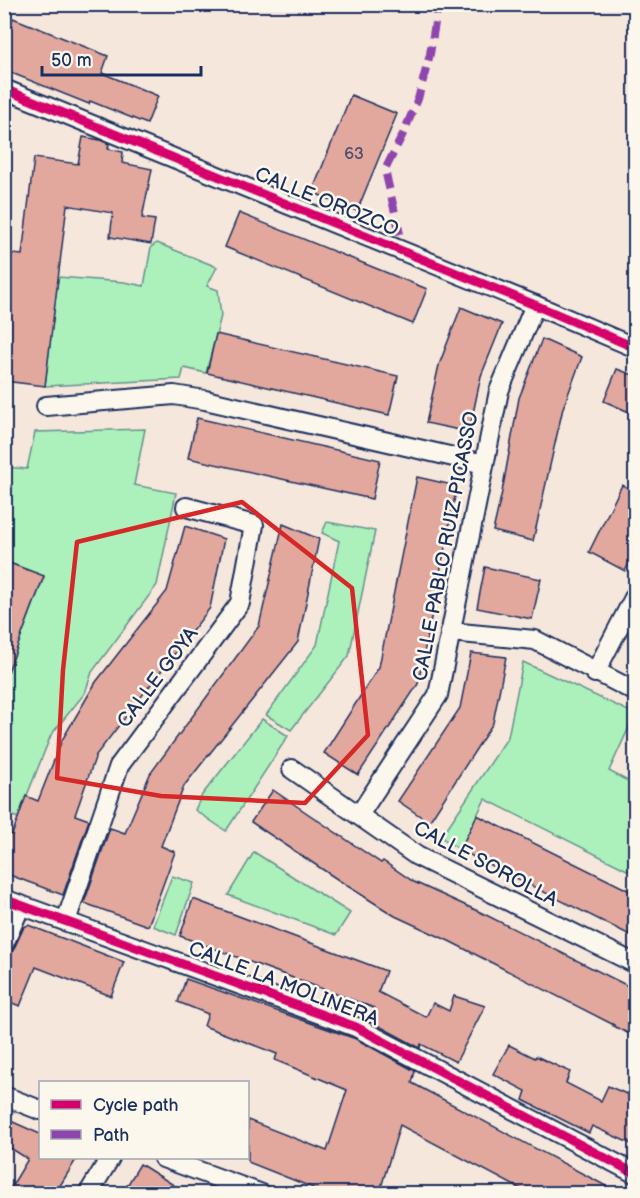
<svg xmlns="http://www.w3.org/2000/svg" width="640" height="1198" font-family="'Balsamiq Sans',sans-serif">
<rect width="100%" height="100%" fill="#f6e7dc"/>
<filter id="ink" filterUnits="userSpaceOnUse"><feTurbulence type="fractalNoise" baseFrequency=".0167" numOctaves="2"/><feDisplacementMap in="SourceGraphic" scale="12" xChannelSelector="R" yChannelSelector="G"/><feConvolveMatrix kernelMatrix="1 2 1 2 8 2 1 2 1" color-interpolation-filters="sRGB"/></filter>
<g filter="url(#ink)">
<g fill="#acf1bb" stroke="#64908c" stroke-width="1.5">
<path d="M157,243L217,267L207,286L218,290L221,316L206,373L184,368L181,379L45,386L58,277L124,282L144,286L151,247Z"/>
<path d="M145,429L134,485L176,493L157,585L92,672L85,693L51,735L18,818L5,813L4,682L44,577L5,561V467L27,469L35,432Z"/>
<path d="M327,522L375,531L349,656L291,730L266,715L317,645L339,541L322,533Z"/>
<path d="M523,662L635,714L609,771L635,785V874L485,799L460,850L441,837L508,737Z"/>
<path d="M262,719L288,736L226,831L195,810L202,795Z"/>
<path d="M254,852L350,913L336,935L228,895Z"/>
<path d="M172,876L194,883L176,935L153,926Z"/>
</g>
<g fill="#e2a89e" stroke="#1b2f5e" stroke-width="1.5">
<path d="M13,18L108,56L102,73L158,96L147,124L90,101L89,104L4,70V39Z"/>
<path d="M351,95L397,114L357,211L312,192Z"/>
<path d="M83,137L100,140L109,144L108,149L123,152L122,163L152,169L142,218L155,220L151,244L110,237L113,213L67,205L45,386L4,381V253L22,255L34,158L78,164Z"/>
<path d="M239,213L427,289L413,324L225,247Z"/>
<path d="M461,307L502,324L481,376L469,432L426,423L439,365Z"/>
<path d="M216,334L398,376L389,415L207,373Z"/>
<path d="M542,339L582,357L563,408L533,541L493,531L502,492L519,398Z"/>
<path d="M617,369L636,376V415L604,401Z"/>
<path d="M197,418L380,460L372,499L188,458Z"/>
<path d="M417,477L457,486L418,684L358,775L324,753L379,667Z"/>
<path d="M622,485L636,492V550L625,571L589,552Z"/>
<path d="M283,524L319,539L298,642L184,786L161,846L175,852L148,926L84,903L110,828L125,833L150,774L259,626Z"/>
<path d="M185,526L224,539L210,608L96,755L75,815L89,820L63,895L4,873V832L12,835L26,796L38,801L62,740L96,682L167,591Z"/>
<path d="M4,561L44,576L6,677H4Z"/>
<path d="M485,567L541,579L532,619L477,608Z"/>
<path d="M471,653L506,657L493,723L429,822L398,801L460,708Z"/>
<path d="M273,790L381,863L383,861L414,882L480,912L636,990V1037L613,1026L614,1025L449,941L395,916L346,885L251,822Z"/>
<path d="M477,815L636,894V938L460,850Z"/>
<path d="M193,899L386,971L378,992L426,1017L433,1003L449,1011L454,996L485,1006L456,1062L421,1044L420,1048L368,1020L374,1008L180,936Z"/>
<path d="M28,925L124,962L111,996L36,967L20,1006L4,1000V970L24,927Z"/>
<path d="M186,979L356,1039L415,1071L412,1083L621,1194H530L400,1125L379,1194H322L311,1187L248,1162V1120L327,1151L347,1090L275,1060L277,1054L204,1026L208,1014L178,1002Z"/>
<path d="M509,1045L535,1058L536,1056L570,1072L566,1083L601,1101L608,1086L636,1098V1146L592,1126L589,1133L523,1100L526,1091L493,1074Z"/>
<path d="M4,1118L40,1134V1158H77L55,1194H7L28,1159L4,1144Z"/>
<path d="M140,1164L188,1194H122Z"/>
</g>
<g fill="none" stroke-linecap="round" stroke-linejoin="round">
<defs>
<g id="minor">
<path d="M4,89L535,305L636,348"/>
<path d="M46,406L174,395L205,400L484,464"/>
<path d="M450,632L535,640L636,692"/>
<path d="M595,673L636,594"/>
<path d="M292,769L417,856L636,964"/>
<path d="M359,815L438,695L499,391L535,305"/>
<path d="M4,899L356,1027L636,1174"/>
<path d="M66,921L119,766L240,603L254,525L186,507"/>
<path d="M4,944L21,905"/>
<path d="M4,1096L40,1110"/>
<path d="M163,1158L262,1194"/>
<path d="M88,1194L110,1158"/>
</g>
</defs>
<use href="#minor" stroke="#1b2f5e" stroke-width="22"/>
<use href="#minor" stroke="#fbf7ec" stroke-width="18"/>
<path stroke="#8e44ad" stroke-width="8" stroke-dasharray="15 8" stroke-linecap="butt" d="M400,234L385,170L403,134L418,99L430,54L438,4"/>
<defs>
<g id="cycleway">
<path d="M4,89L535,305L636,348"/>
<path d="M4,899L356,1027L636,1174"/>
</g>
</defs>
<use href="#cycleway" stroke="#fbf7ec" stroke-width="13"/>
<use href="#cycleway" stroke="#d6006c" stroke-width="9"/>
</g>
</g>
<path fill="none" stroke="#d62828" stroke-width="4.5" stroke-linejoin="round" d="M242,502L352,588L368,735L305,803L161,796L57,778L63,670L77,542Z"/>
<g text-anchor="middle" stroke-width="5" stroke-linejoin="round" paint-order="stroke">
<g font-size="16" fill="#4d4d6e">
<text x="354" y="159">63</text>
</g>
<g font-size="20" fill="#1b2f5e" stroke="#fbf7ec">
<text transform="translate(327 201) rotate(22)" y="7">CALLE OROZCO</text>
<text transform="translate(445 546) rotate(-79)" y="7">CALLE PABLO RUIZ PICASSO</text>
<text transform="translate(157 677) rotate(-53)" y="7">CALLE GOYA</text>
<text transform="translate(486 863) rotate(28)" y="7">CALLE SOROLLA</text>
<text transform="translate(284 983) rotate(21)" y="7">CALLE LA MOLINERA</text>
</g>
</g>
<rect width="640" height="1198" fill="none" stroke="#fbf7ec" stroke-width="24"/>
<rect x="12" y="12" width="616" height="1174" fill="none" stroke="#1b2f5e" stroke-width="2" filter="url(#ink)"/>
<rect x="39" y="1081" width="210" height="78" fill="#fbf7ec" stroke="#a1a7b3" stroke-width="1.5"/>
<rect x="51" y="1100" width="30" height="9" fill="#d6006c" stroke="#a1a7b3" stroke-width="1.5"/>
<text x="93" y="1111" font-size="18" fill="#1b2f5e">Cycle path</text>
<rect x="51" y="1130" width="30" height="9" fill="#8e44ad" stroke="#a1a7b3" stroke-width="1.5"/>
<text x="93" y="1141" font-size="18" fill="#1b2f5e">Path</text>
<path d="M42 66v9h159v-9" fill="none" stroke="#1b2f5e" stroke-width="3"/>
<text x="51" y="66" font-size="18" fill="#1b2f5e" stroke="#fbf7ec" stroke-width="4.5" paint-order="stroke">50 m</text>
</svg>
